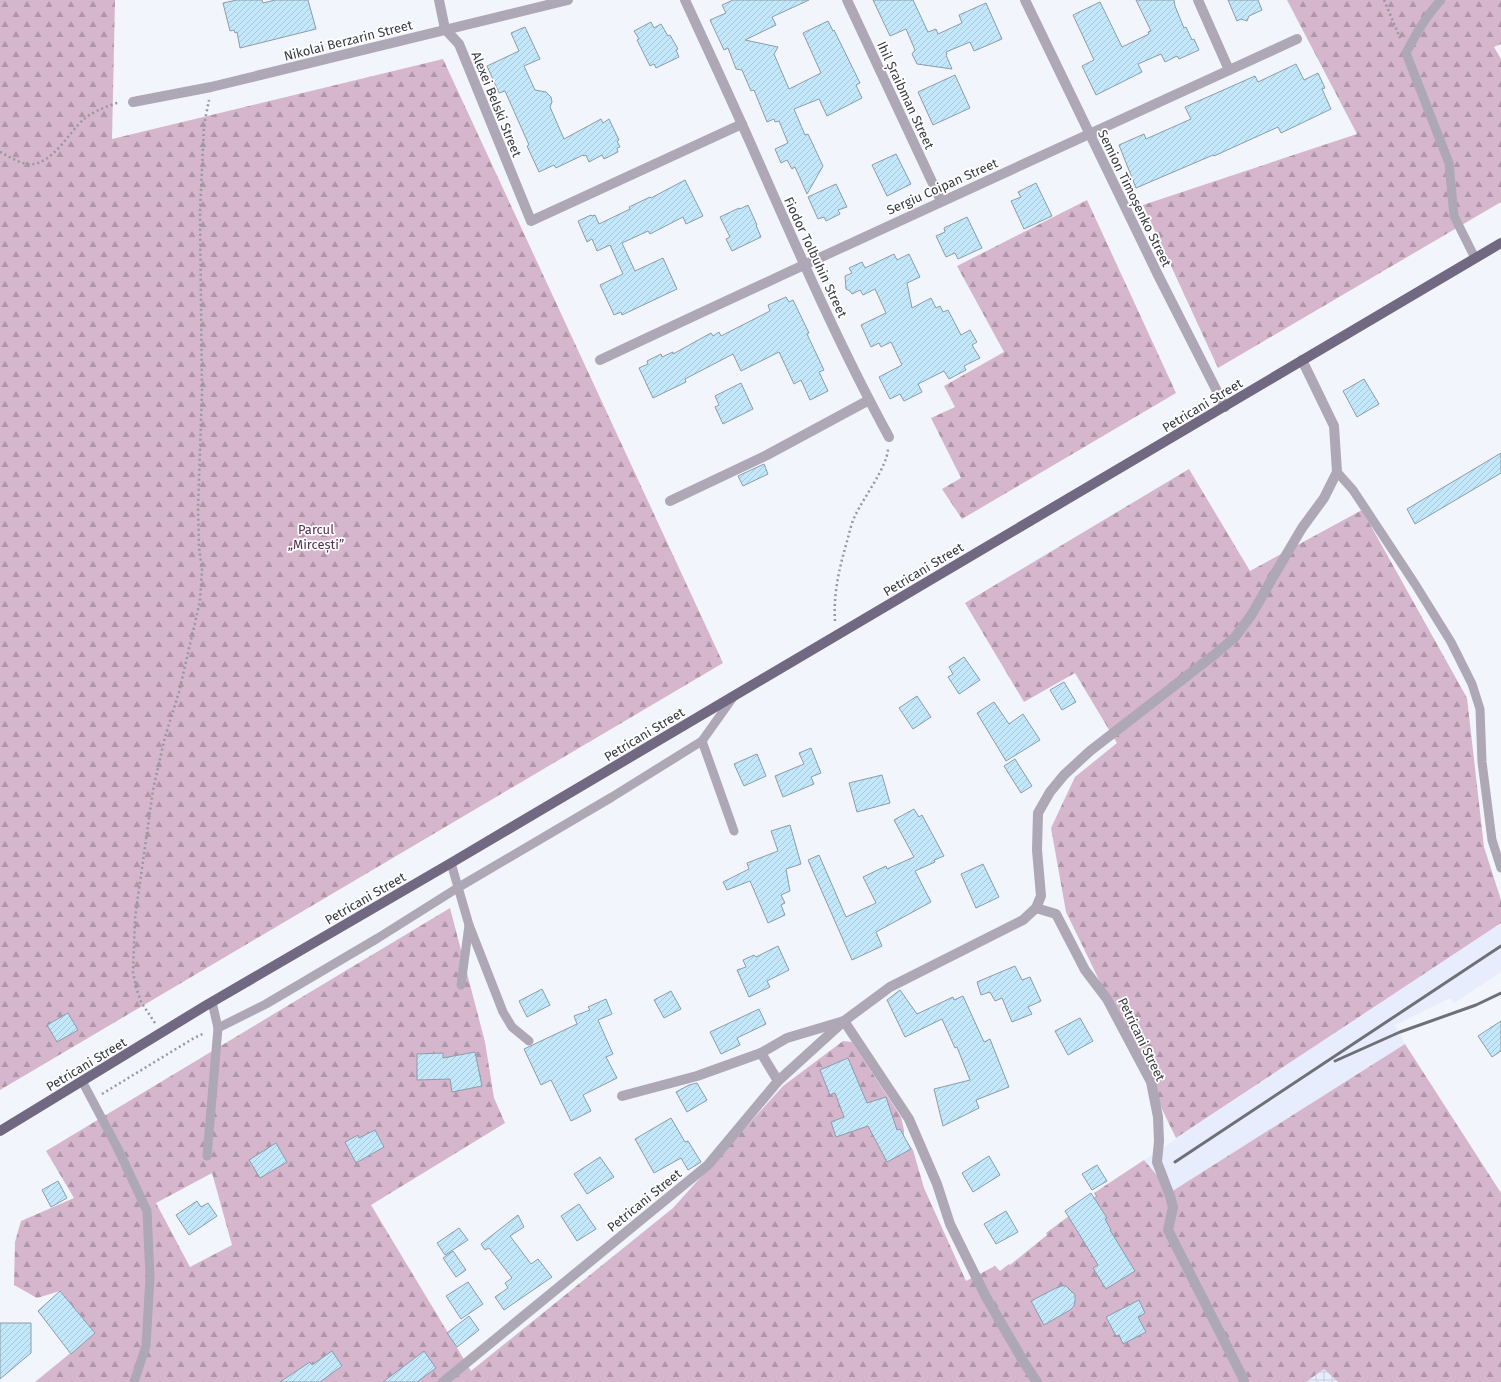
<svg xmlns="http://www.w3.org/2000/svg" width="1501" height="1382" font-family="'Fira Sans',sans-serif">
<defs>
<pattern id="industrial-grid" width="8" height="8" patternUnits="userSpaceOnUse"><rect width="8" height="8" fill="#e7edfc"/><path d="M0 4h8M4 0v8" fill="none" stroke="#c7ccd9"/></pattern>
<pattern id="forest-firs" width="22" height="20" patternUnits="userSpaceOnUse"><rect width="22" height="20" fill="#d5b6cc"/><path d="M5 1l3.5 6h-7zM16 11l3.5 6h-7z" fill="#ae95a7"/></pattern>
<pattern id="building-hatch" width="6" height="6" patternUnits="userSpaceOnUse"><rect width="6" height="6" fill="#c3e7fb"/><path d="M-1 1l2-2M0 6l6-6M5 7l2-2" fill="none" stroke="#a8c7d8"/></pattern>
</defs>
<rect width="100%" height="100%" fill="#f2f5fc"/>
<path fill="#e7edfc" d="M1501,923V972L1454,1003L1450,998L1395,1025L1405,1044L1171,1192L1144,1160Z"/>
<path fill="url(#industrial-grid)" d="M1324,1369L1338,1382H1306Z"/>
<g fill="url(#forest-firs)" fill-rule="evenodd">
<path d="M0,0H115L112,139L443,59L723,663L0,1090Z"/>
<path d="M1287,0H1501V44L1494,47L1501,59V202L1218,368L1143,205L1357,134Z"/>
<path d="M1087,200L1176,393L962,519L942,489L961,478L931,418L955,407L944,386L1004,352L957,266Z"/>
<path d="M1189,469L1250,571L1362,510L1467,698L1484,847L1501,900V923L1176,1138L1066,912L1051,828L1075,777L1117,743L1075,673L1024,702L965,603Z"/>
<path d="M450,908L485,1042L494,1098L505,1123L371,1205L471,1371L673,1208L783,1086L843,1041L852,1042L901,1117L904,1130V1138L913,1150L924,1188L966,1281L995,1266L1000,1271L1009,1264L1010,1265L1047,1235L1046,1233L1096,1196L1094,1193L1144,1160L1171,1192L1405,1044L1501,1193V1382H1338L1324,1369L1306,1382H35L95,1333L60,1291L37,1298L14,1285L15,1242L21,1221L74,1198L46,1151ZM212,1173L232,1245L190,1267L156,1203Z"/>
</g>
<g fill="url(#building-hatch)" stroke="#8b9da8">
<path d="M237,0H262L263,3L275,0H308L316,29L240,48L237,32L235,33L234,30L230,31L223,3Z"/>
<path d="M733,0H809L772,17L776,25L745,40L778,47L774,54L789,89L821,73L803,33L828,21L833,31L834,30L860,83L856,85L862,98L827,116L819,99L794,109L805,135L808,134L823,166L807,194L795,167L792,169L787,160L781,163L775,149L788,143L779,121L775,122L774,119L767,122L754,90L751,91L742,70L736,69L728,48L724,50L710,20L726,13L722,5Z"/>
<path d="M873,0H913L928,32L936,29L938,34L962,23L959,15L986,3L1002,39L974,51L970,42L946,52L947,54L946,55L952,69L917,64L912,54L915,50L906,29L890,36Z"/>
<path d="M1136,0H1174L1175,6L1184,28L1186,27L1192,40L1194,39L1199,50L1179,59L1177,56L1165,62L1161,54L1138,64L1142,72L1096,95L1082,66L1094,60L1073,15L1100,2L1122,47L1149,34L1148,32L1151,31Z"/>
<path d="M1228,0H1258L1262,10L1249,16L1247,21L1241,19L1237,21Z"/>
<path d="M651,22L654,28L661,24L668,36L670,35L678,49L676,50L679,57L656,68L654,64L650,66L637,40L639,39L634,31Z"/>
<path d="M525,27L540,59L524,66L535,90L546,92L551,97L552,102L550,107L564,139L601,119L603,123L609,119L619,140L617,141L620,147L617,148L618,152L604,159L602,155L589,162L586,155L584,156L583,155L556,168L554,165L539,172L527,146L529,145L505,91L499,93L487,66L519,51L511,33Z"/>
<path d="M1296,64L1304,80L1318,73L1325,88L1322,89L1331,109L1281,133L1278,127L1214,156L1213,155L1136,188L1119,145L1144,134L1146,139L1191,119L1185,107L1255,76L1258,82Z"/>
<path d="M955,75L970,108L933,125L918,92Z"/>
<path d="M896,154L911,184L887,196L872,165Z"/>
<path d="M685,180L703,216L686,224L683,217L650,234L648,231L622,243L635,271L663,258L677,289L622,315L621,312L614,315L600,285L623,274L610,245L597,251L592,239L587,242L578,221L591,215L592,216L595,215L599,224L630,209L629,207L650,197L651,198Z"/>
<path d="M1036,183L1052,216L1024,229L1011,201L1021,197L1018,192Z"/>
<path d="M836,184L847,207L838,210L840,214L826,221L824,217L818,219L808,197Z"/>
<path d="M748,205L757,225H756L761,237L732,251L726,239L730,237L720,217L739,208L740,209Z"/>
<path d="M967,217L982,248L958,259L955,253L946,257L936,236L945,232L944,228Z"/>
<path d="M894,254L897,260L909,254L920,277L907,283L912,308L931,298L936,308L940,306L943,312L948,310L961,335L970,330L977,342L972,345L980,358L964,366L966,370L949,379L944,371L918,384L922,392L904,401L900,394L890,399L879,377L902,365L891,342L881,347L879,343L871,347L861,325L886,313L875,289L863,295L860,290L852,294L850,291L846,289L845,276L852,273L849,268L862,262L865,268Z"/>
<path d="M786,297L789,302L793,300L809,333L807,334L824,370L819,372L828,391L810,400L801,380L794,384L779,352L741,371L733,354L685,379L686,382L653,398L639,368L648,364L647,361L661,354L662,357L673,352V354L711,333L713,336L719,332L721,336L770,311L768,305Z"/>
<path d="M1364,379L1379,404L1357,417L1343,391Z"/>
<path d="M741,383L753,409L723,424L715,407L719,405L715,396Z"/>
<path d="M1501,453V473L1415,524L1407,509Z"/>
<path d="M764,464L768,474L743,486L738,476Z"/>
<path d="M964,657L980,680L959,694L948,677L953,674L949,667Z"/>
<path d="M1064,682L1076,702L1062,710L1050,690Z"/>
<path d="M917,696L931,717L913,729L899,708Z"/>
<path d="M994,702L1009,724L1023,714L1040,740L1006,761L977,713Z"/>
<path d="M811,748L821,773L811,777L814,784L783,797L775,776L804,764L799,753Z"/>
<path d="M757,754L766,776L744,786L734,764Z"/>
<path d="M1015,759L1032,786L1021,793L1004,766Z"/>
<path d="M882,775L890,803L857,812L849,783Z"/>
<path d="M914,809L919,817L922,815L944,856L934,860L935,862L915,871L931,902L876,932L882,946L852,960L808,860L819,855L846,917L876,903L863,877L886,866L887,869L914,857L894,820Z"/>
<path d="M790,825L801,864L786,869L790,891L781,895L785,903L781,905L785,915L768,923L750,881L727,890L723,882L749,869L747,863L778,851L771,831Z"/>
<path d="M983,864L999,897L976,908L961,874Z"/>
<path d="M778,946L789,970L767,981L770,987L749,997L737,970L746,967L743,960L754,955L756,957Z"/>
<path d="M1015,966L1022,980L1030,977L1041,1001L1028,1007L1032,1014L1012,1022L1002,998L995,1001L990,992L981,995L977,982Z"/>
<path d="M542,989L550,1005L527,1017L519,1001Z"/>
<path d="M900,990L917,1014L953,997L954,1000L963,996L984,1042L990,1039L1009,1087L976,1100L979,1108L943,1126L934,1089L970,1080L957,1047L955,1048L942,1019L905,1037L887,1000Z"/>
<path d="M671,991L681,1009L664,1018L654,1000Z"/>
<path d="M606,999L612,1014L598,1020L613,1054L606,1057L617,1078L583,1095L591,1111L571,1121L551,1080L541,1085L524,1049L577,1024L574,1016L590,1010L588,1007Z"/>
<path d="M759,1009L766,1024L737,1038L740,1045L721,1054L710,1032Z"/>
<path d="M68,1013L78,1030L57,1042L47,1025Z"/>
<path d="M1080,1018L1093,1041L1068,1055L1055,1031Z"/>
<path d="M1501,1021V1051L1492,1057L1478,1036Z"/>
<path d="M475,1052L482,1086L452,1092L450,1079L417,1080V1054L443,1053V1058Z"/>
<path d="M848,1058L867,1103L886,1097L897,1130L900,1129L911,1149L887,1162L868,1126L836,1137L831,1122L844,1117L835,1093L830,1095L820,1070Z"/>
<path d="M697,1083L707,1100L687,1112L676,1092L689,1085Z"/>
<path d="M671,1118L685,1142L688,1141L701,1162L688,1170L681,1158L654,1173L635,1139Z"/>
<path d="M375,1130L384,1147L356,1163L345,1142L358,1135L359,1138Z"/>
<path d="M276,1143L287,1162L260,1178L249,1160Z"/>
<path d="M989,1156L1000,1175L973,1192L962,1173Z"/>
<path d="M600,1157L614,1177L587,1194L574,1174Z"/>
<path d="M1097,1165L1107,1181L1092,1190L1082,1174Z"/>
<path d="M58,1181L67,1198L51,1207L42,1190Z"/>
<path d="M1091,1193L1107,1218L1105,1219L1111,1230H1110L1135,1271L1106,1289L1093,1268L1098,1265L1065,1211Z"/>
<path d="M197,1201L201,1207L208,1203L217,1216L189,1235L176,1215Z"/>
<path d="M579,1204L596,1229L577,1241L561,1216Z"/>
<path d="M1006,1211L1018,1232L996,1244L984,1224Z"/>
<path d="M518,1215L524,1227L510,1236L531,1264L538,1259L552,1277L504,1310L495,1297L508,1288L505,1283L512,1278L489,1248L485,1250L481,1244Z"/>
<path d="M459,1228L468,1240L445,1255L437,1243Z"/>
<path d="M453,1251L466,1270L456,1277L443,1258Z"/>
<path d="M468,1282L483,1304L461,1319L446,1296Z"/>
<path d="M1062,1286H1066L1075,1295V1301L1074,1306L1070,1310L1044,1325L1031,1301L1056,1288Z"/>
<path d="M60,1291L95,1333L71,1354L38,1311Z"/>
<path d="M1139,1300L1145,1313L1138,1317L1146,1332L1123,1344L1119,1335L1116,1336L1106,1317Z"/>
<path d="M469,1316L479,1330L457,1347L447,1333Z"/>
<path d="M0,1323H31V1353L0,1379Z"/>
<path d="M332,1351L342,1366L320,1382H280L310,1362L312,1365Z"/>
<path d="M424,1351L436,1368L417,1382H383Z"/>
</g>
<g fill="none" stroke-linecap="round" stroke-linejoin="round">
<g stroke="#95989f" stroke-width="2.5" stroke-dasharray="2 3" stroke-linecap="butt">
<path d="M1384,0L1400,38"/>
<path d="M0,152C9,156 18,163 28,164C51,167 69,132 84,119C95,110 108,106 120,102"/>
<path d="M835,621C833,593 840,565 848,538C850,530 852,521 856,514C864,497 887,467 888,449"/>
<path d="M155,1023L141,1002L136,987L133,972L135,918L153,790L165,737L179,692L200,601L202,570L199,547L198,508L202,393L200,212L204,125L209,100"/>
<path d="M102,1094L194,1038L205,1033"/>
</g>
<g stroke="#ada7b6" stroke-width="9">
<path d="M1441,0C1426,16 1416,34 1406,53L1449,163L1454,216L1475,258"/>
<path d="M1337,472L1353,490L1415,584L1451,642L1472,684L1480,709L1482,762L1492,840L1501,868"/>
<path d="M702,741L734,831"/>
<path d="M451,863L469,925L461,985"/>
<path d="M469,925L503,1012L512,1027L529,1041"/>
<path d="M218,1028L266,1004L378,938L459,887L612,797L702,741L734,696"/>
<path d="M82,1081L117,1147L147,1211L150,1277L146,1346L134,1382"/>
<path d="M207,1156L218,1028L212,1002"/>
</g>
<g stroke="#ada7b6" stroke-width="10">
<path d="M439,0L445,29L459,44L531,221L742,124"/>
<path d="M685,0C708,50 731,99 753,149C796,246 838,344 889,437"/>
<path d="M847,0L941,201"/>
<path d="M1025,0L1158,275L1225,407"/>
<path d="M1198,0L1229,70"/>
<path d="M133,102L211,87L568,0"/>
<path d="M600,360C831,251 1064,146 1297,39"/>
<path d="M670,501L767,455L869,400"/>
<path d="M1036,908L1056,914L1085,970L1107,999L1151,1082L1158,1117L1159,1141L1157,1162L1170,1196L1173,1207L1168,1230L1243,1378L1244,1382"/>
<path d="M761,1053L778,1081"/>
<path d="M622,1096L697,1076L761,1053L787,1038L844,1021L909,1119L937,1184L950,1224L986,1297L1025,1364L1037,1382"/>
<path d="M443,1382L708,1165L778,1081L844,1021L890,987L1023,920L1036,908L1041,896L1037,850L1038,813L1050,792L1064,775L1090,751L1214,655L1235,637L1252,614L1273,577L1302,528L1324,498L1337,472L1334,426L1302,360"/>
</g>
<path stroke="#716881" stroke-width="10" d="M0,1131L205,1006L451,863L1501,243"/>
<g stroke="#6d7077" stroke-width="3">
<path d="M1335,1061L1400,1032L1476,1005L1501,993"/>
<path d="M1175,1162L1501,946"/>
</g>
</g>
<g text-anchor="middle" stroke-width="3.5" stroke-linejoin="round" paint-order="stroke">
<g font-size="13" fill="#373a41" stroke="#fff">
<text transform="translate(348 40) rotate(-14)" y="5">Nikolai Berzarin Street</text>
<text transform="translate(906 95) rotate(65)" y="5">Ihil Șraibman Street</text>
<text transform="translate(497 104) rotate(68)" y="5">Alexei Belski Street</text>
<text transform="translate(942 186) rotate(-24)" y="5">Sergiu Coipan Street</text>
<text transform="translate(1135 198) rotate(64)" y="5">Semion Timoșenko Street</text>
<text transform="translate(816 257) rotate(65)" y="5">Fiodor Tolbuhin Street</text>
<text transform="translate(1202 405) rotate(-31)" y="5">Petricani Street</text>
<text transform="translate(923 569) rotate(-31)" y="5">Petricani Street</text>
<text transform="translate(644 734) rotate(-31)" y="5">Petricani Street</text>
<text transform="translate(365 898) rotate(-30)" y="5">Petricani Street</text>
<text transform="translate(1142 1039) rotate(64)" y="5">Petricani Street</text>
<text transform="translate(86 1064) rotate(-31)" y="5">Petricani Street</text>
<text transform="translate(644 1200) rotate(-39)" y="5">Petricani Street</text>
</g>
<g font-size="13" fill="#582e4e" stroke="#fff">
<text x="316" y="534">Parcul<tspan x="316" dy="15">„Mircești”</tspan></text>
</g>
</g>
</svg>
